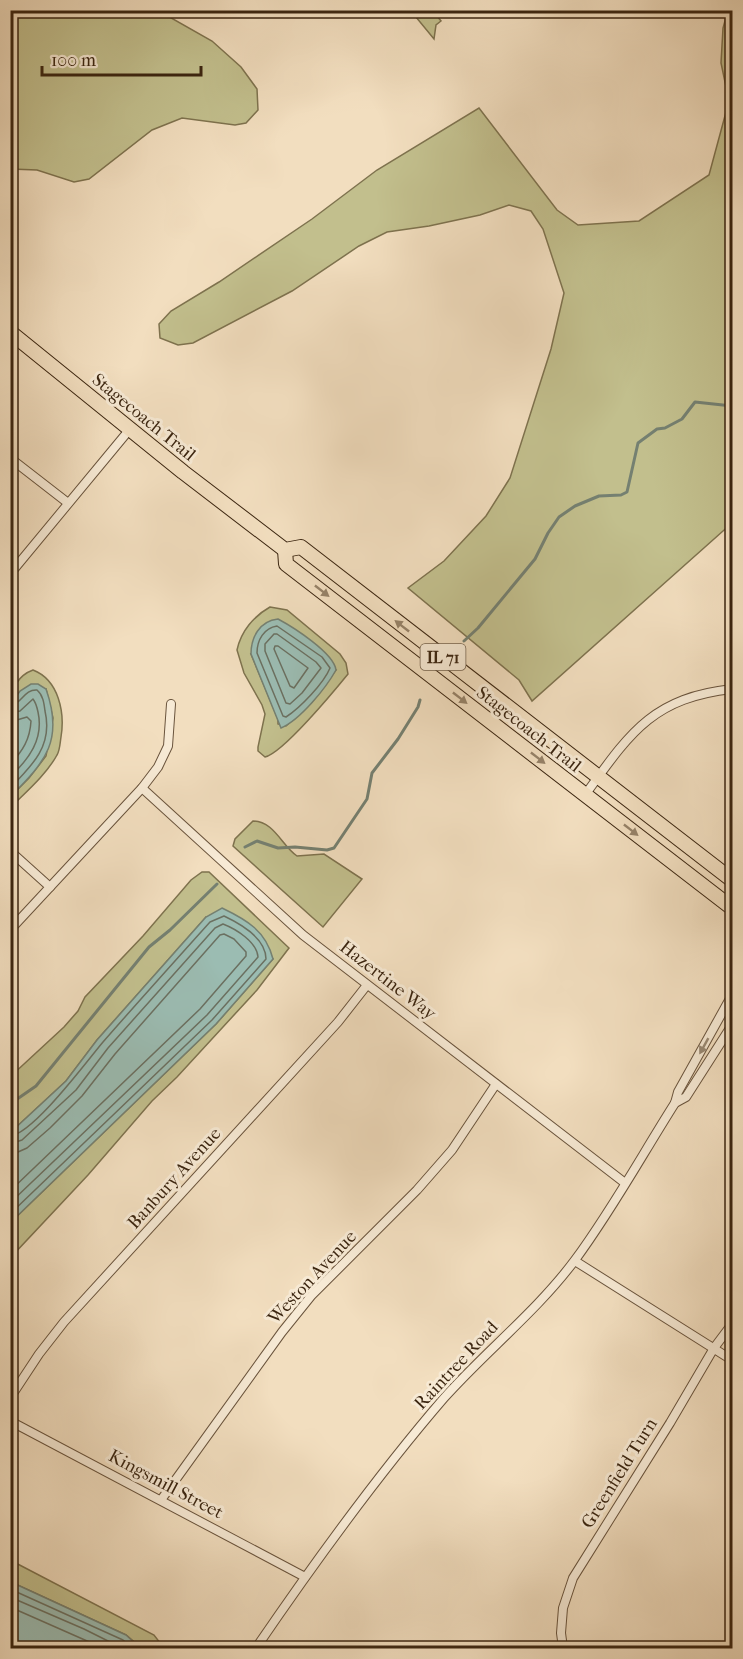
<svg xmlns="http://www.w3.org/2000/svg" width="743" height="1659" font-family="'IM FELL French Canon',serif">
<rect width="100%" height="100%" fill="#f2debf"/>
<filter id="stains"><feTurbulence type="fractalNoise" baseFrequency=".00333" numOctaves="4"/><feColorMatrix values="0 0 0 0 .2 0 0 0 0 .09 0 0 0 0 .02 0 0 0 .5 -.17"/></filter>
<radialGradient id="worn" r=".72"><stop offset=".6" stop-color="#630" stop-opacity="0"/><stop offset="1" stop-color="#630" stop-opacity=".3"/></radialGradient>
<g fill="#c2bf8d" stroke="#7e724e" stroke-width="1.5" fill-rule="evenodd">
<path d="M728,10L732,11V523L532,701L519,680L408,588L444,561L486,516L510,478L551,349L564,293L543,229L531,211L509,205L480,215L429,226L387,232L359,246L292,291L193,343L178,345L160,338L159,324L171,311L219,282L312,219L377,170L479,108L557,210L578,225L639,221L709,175L729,101L721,63L723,28Z"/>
<path d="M10,11H159L212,41L241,67L257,89L258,110L246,123L235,125L182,118L152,130L89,179L74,182L37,170L11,169Z"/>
<path d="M411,11H433L441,21L436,25L434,39Z"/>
<path d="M270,607L287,610L340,654L346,663L348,674C335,690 283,753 265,757L258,751V747L265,714L262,705L244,673L237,650C241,631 254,616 270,607ZM251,654L336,670L312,702L286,726L278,724V719Z"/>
<path d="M33,670C59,680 65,713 61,737C60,743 60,750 57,755C46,775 26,792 11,807V796L29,778L46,756L53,718L46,689L15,696L11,704C10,689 19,675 33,670Z"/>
<path d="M253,821C274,821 282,846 297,856L324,854L362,879L323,927L233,846L235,839Z"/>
<path d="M202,872H209L289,948L257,990L177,1077L152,1101L88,1175L11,1257V1222L216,1024L273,959L206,917L97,1040L66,1081L11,1132V1076L64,1027L78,1011L85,997L143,936L191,880Z"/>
<path d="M10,1560L154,1635L164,1648H138V1645L126,1635L11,1582Z"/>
</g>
<g fill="#9bbcb2" stroke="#758071" stroke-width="1.5">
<path d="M278,619C293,627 334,653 336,670C326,688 300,720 281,728L251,654C251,638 259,621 278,619Z"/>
<path d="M31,684H38L46,689C64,740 46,761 11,796V704L20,691Z"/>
<path d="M222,908C247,920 266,931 273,959L216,1024L11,1222V1132L66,1081L97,1040L206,917Z"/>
<path d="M11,1582L126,1635L138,1646V1648H11Z"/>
</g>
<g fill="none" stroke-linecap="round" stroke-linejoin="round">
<g stroke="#6b7061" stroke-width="1.5">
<path d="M277,626L322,657L330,668C324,683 300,708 286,717L283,716L257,653C257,640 264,628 277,626Z"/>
<path d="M274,634H277L316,662L321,668L302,693L290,704L286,703L265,651V644Z"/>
<path d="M275,646H278L308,668L294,688L290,686L274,649Z"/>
<path d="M10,706C22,704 24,689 37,690C43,695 44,703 45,711C53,745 33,765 10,788"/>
<path d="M10,713L20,711L33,699C36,703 37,707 38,712C44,739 29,759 10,777"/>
<path d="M10,722L27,717L31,721C30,739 23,751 10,764"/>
<path d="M10,1136C33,1134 87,1061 103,1042C138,1002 174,962 210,922L224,916C241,924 266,938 266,959L212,1020L10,1214"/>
<path d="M10,1144L22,1140L76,1090L108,1048L215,928L223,924C236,929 257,942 258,957L207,1015L10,1203"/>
<path d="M10,1153L18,1152L27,1148L50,1128L82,1096L115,1054L220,935L224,934L234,939L246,952V956L200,1009L10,1191"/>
<path d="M10,1589L123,1640L132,1648"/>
<path d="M10,1597L84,1629L122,1648"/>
<path d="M10,1607L103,1648"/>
</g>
<g stroke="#758071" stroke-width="3">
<path d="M464,641L478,628L535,559L548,533L559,517L575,506L599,496L621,495L627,492L638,443L657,429L665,428L682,419L695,402L732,406"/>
<path d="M245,847L257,841L278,848L295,847L327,850L334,848L367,799L372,773L398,739L418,707L420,700"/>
<path d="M10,1104L36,1086L149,947L170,930L217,884"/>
</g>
<defs>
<g id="street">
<path d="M10,458L68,503"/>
<path d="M10,574L130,429"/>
<path d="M142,788L303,935L625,1183"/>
<path d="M585,795C630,733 652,698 732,689"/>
<path d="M10,851L50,887"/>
<path d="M10,930L142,788L158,767L168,746L171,704"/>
<path d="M675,1103L686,1097L732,1025"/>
<path d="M575,1261L732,1360"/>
<path d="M10,1398L39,1354L64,1322L338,1022L367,985"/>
<path d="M10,1421L305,1577"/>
<path d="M161,1500L282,1332L311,1296L417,1190L452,1150L496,1084"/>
<path d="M256,1648C314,1563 376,1477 444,1398C486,1351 537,1311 575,1260C612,1210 642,1155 675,1103L678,1092L732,995"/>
<path d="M563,1648L561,1633L563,1608L573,1578L670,1423L714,1348L732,1324"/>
</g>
<g id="primary">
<path d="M10,332L183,472L285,550L301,547L732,880"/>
<path d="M285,550L286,564L732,908"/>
</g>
</defs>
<use href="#street" stroke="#69533c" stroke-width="10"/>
<use href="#primary" stroke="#3b2510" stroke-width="16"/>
<use href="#street" stroke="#f7ead5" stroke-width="8"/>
<use href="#primary" stroke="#f2debf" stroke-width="14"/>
</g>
<defs><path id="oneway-solid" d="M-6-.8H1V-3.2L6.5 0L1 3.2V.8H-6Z" transform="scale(1.5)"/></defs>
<g fill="#968268">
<use href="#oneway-solid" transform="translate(322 591) rotate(38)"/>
<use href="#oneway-solid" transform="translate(402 626) rotate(-142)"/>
<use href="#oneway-solid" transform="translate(460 698) rotate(38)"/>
<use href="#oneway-solid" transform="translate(538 758) rotate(38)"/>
<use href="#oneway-solid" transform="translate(631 830) rotate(38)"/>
</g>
<use fill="#998872" href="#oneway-solid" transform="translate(704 1046) rotate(119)"/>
<g text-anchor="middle" stroke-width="6" stroke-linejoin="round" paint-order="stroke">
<rect fill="#f7ead5" stroke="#73604b" stroke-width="1.5" x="420.5" y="644" width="45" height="26" rx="4.5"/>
<g font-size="16" font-weight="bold" fill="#3b2510">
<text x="443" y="663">IL 71</text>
</g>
<g font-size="18" fill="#3b2510" stroke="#f7ead5">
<text transform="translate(144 417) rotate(39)" y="6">Stagecoach Trail</text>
<text transform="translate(529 729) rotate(38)" y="6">Stagecoach Trail</text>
<text transform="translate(388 980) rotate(38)" y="6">Hazertine Way</text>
<text transform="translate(174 1178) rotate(-48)" y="6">Banbury Avenue</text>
<text transform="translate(312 1277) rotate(-47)" y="6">Weston Avenue</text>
<text transform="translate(456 1365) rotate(-47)" y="6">Raintree Road</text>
<text transform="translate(619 1473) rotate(-58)" y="6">Greenfield Turn</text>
<text transform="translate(166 1484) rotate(28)" y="6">Kingsmill Street</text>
</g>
</g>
<rect width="743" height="1659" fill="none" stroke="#f2debf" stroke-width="36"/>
<rect x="12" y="12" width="719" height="1635" fill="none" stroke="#3b2510" stroke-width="3"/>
<rect x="18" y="18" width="707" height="1623" fill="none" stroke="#3b2510" stroke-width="1.5"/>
<path d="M42 66v9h159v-9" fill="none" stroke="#3b2510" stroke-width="3"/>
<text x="51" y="66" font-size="18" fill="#3b2510" stroke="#f7ead5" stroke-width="4.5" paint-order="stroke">100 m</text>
<rect width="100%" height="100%" filter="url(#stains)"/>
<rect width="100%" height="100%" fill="url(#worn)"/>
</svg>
